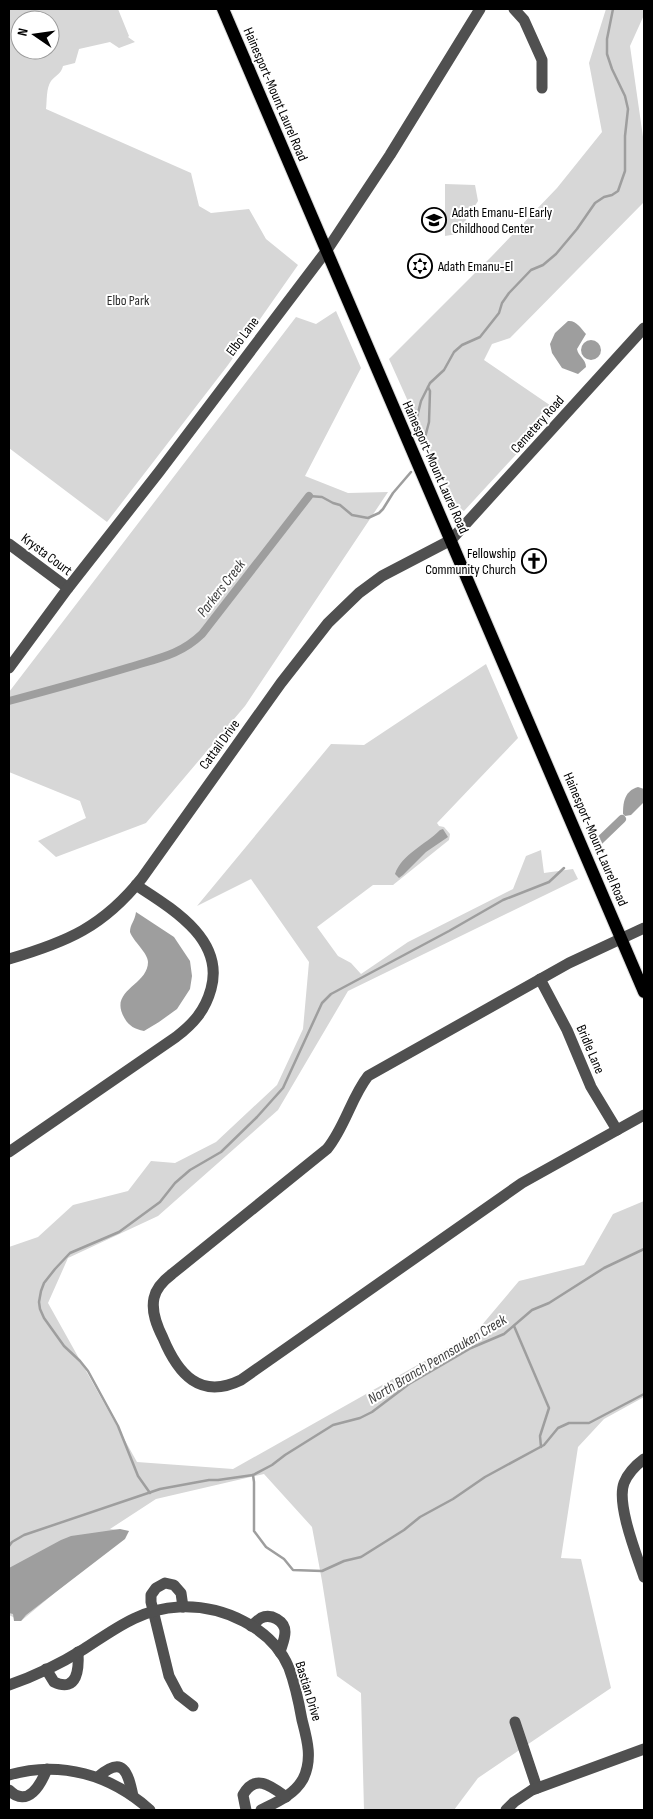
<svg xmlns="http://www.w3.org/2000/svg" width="653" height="1819" font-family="'Sofia Sans Condensed',sans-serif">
<rect width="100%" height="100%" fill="#fff"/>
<g fill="#d7d7d7" fill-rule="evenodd">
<path d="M9,9H118L129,36L128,37L135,42L119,48L110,42L79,49L75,63L63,66C61,74 56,75 51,81C46,88 47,101 46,109L191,173L199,206L211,213L249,209L266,239L298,265L228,365L107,522L9,448ZM20,20H50V50H20Z"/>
<path d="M606,9H644V15L630,46L644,144V202L510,338L492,344L484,360L557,410L464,511L454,504L389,359L492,256L557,188L602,132L589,63Z"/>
<path d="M445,184L475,185L478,201L457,234L445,236Z"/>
<path d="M336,311L361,368L305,476L348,493L388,492L245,706L146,823L56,857L38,841L86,818L80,801L9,772V692L296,317L316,324Z"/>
<path d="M486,664L518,738L437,823L439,826L444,827L450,834L449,840L393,885H373L317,927L338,956L351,963L361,974L408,942L513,889L526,856L541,850L544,873L573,869L578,879L348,991L278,1110L158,1216L68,1258L48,1303L137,1462L233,1469L476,1332L519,1281L584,1265L613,1214L644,1201V1397L604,1419L578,1447L561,1558L581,1559L611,1688L478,1778L454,1810H364L361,1693L337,1676L322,1581L312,1527L264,1474L156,1499L110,1529L129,1531L21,1621L9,1615V1247L38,1237L73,1205L128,1191L151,1161L175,1163L216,1142L277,1085L303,1029L309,962L251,879L197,906L331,744L364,745Z"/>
</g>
<g fill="#9e9e9e">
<path d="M568,321C576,320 581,328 586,334L577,349C578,356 586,359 586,367L578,374L562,368L552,353L550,344L555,333Z"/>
<circle cx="591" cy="350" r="10"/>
<path d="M638,787L644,789V802L631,815L625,816L623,814C623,801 625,791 638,787Z"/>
<path d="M443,829L448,837L426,852L403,875L399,878L395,874C402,854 425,845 440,830Z"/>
<path d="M136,912L174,937L190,961L192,976L190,989L177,1009L159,1022L144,1031C135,1029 129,1026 125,1019C107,990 148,986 148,962C148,953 133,941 130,932C130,924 135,921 136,912Z"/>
<path d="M120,1529L129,1531L125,1539L26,1615L21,1621H14L13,1614L9,1613V1568L61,1540L71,1536Z"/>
</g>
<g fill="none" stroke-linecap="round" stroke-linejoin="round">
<g stroke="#9e9e9e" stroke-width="2.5">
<path d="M416,421L421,401L430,383L444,370L454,352L462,345L480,337L499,313L502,303L509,293L531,270L543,265L556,254L577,229L595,203L604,197L612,195L618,191L625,171V136L628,109L625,96L612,69L607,54V39L613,9"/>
<path d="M422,449L429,422L430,391L428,387"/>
<path d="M309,496L322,497L333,503L340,505L352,515L368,518L379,513L383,509L393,493L411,472"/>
<path d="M514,1326L549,1408L540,1436L541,1447"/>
<path d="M253,1475L254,1482V1531L266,1547L284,1559L293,1570L322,1571L344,1561L361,1557L404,1530L420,1517L453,1499L485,1477L544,1445L558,1428L569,1423H589L644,1394"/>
<path d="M150,1493L138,1476L118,1426L88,1371L80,1361L64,1346L44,1318L40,1309L39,1302L41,1291L44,1283L55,1269L70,1253L119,1232L160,1202L175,1183L190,1170L221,1152L257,1117L283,1088L322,1003L331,994L449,931L503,900L549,882L564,868"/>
<path d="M9,1546L12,1542L24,1535L160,1489L209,1480H218L253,1475L272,1465L285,1455L333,1425L360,1418L372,1412L409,1384L471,1348L504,1334L532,1310L549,1303L604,1268L644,1249"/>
</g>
<g stroke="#9e9e9e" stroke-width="8">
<path d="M9,701C50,690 90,679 130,667C159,658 180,655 202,634L309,496"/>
<path d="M596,844L622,819"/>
</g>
<defs>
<path id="major" d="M223,9L644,992"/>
</defs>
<use href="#major" stroke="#dbdbdb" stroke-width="14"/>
<g stroke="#505050" stroke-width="11">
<path d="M514,9L524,20L542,60V88"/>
<path d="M9,544L68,588"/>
<path d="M9,668L68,588L159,472L327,250L390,155L480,9"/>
<path d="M644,928L569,963L368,1076C351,1098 345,1127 327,1149L172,1274C164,1280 156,1288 154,1298C151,1312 157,1326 163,1338C178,1374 200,1400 241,1380L522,1183L644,1115"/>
<path d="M9,959C67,942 103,927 142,878L281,683L328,623L359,593L382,576L451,540L644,328"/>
<path d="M540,979L567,1030L591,1087L617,1130"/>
<path d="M9,1152L176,1037C193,1024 205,1011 211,989C225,939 171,908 136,885"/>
<path d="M644,1459C636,1465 628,1473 624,1483C616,1504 637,1556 644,1577"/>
<path d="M183,1607L181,1593L174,1585L165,1583L156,1588L151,1595V1602L169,1676L179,1695L193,1706"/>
<path d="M251,1626C254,1624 258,1620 261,1618C271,1613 285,1621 285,1632C285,1639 282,1645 280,1652"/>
<path d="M46,1669L54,1682C78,1693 79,1668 78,1652"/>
<path d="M9,1685C35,1676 60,1664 84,1649C115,1629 140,1609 179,1607C222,1605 272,1627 289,1668C295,1684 299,1703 302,1720C307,1739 313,1759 303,1779C294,1795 277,1802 261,1810"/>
<path d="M515,1722L537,1788"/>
<path d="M9,1775C61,1760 111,1775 150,1810"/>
<path d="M98,1777C123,1755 128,1772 133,1796"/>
<path d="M9,1790C28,1809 41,1784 47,1769"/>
<path d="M246,1810L243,1795C255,1773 271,1786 286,1797"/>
<path d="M506,1810L514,1802L532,1790L644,1749"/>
</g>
<use href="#major" stroke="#000" stroke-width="12"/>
</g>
<defs>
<symbol id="school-ring" viewBox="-11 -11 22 22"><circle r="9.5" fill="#fff" stroke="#000" stroke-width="1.5"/><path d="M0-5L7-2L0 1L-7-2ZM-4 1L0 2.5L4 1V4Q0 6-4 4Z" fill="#000"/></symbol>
<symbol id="synagogue-ring" viewBox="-11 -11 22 22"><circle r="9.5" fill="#fff" stroke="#000" stroke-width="1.5"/><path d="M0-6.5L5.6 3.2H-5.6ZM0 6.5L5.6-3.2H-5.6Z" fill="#000"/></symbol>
<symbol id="church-ring" viewBox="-11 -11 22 22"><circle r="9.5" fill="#fff" stroke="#000" stroke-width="1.5"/><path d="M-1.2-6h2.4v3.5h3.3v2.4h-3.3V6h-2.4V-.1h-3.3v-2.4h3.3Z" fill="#000"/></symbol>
</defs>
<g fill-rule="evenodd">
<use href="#school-ring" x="420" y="206" width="28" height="28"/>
<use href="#synagogue-ring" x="406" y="252" width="28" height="28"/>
<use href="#church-ring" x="520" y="547" width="28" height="28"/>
</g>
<g text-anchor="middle" stroke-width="4" stroke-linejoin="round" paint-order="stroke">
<g font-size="14" fill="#000" stroke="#fff">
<text transform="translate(276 94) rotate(67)" y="5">Hainesport-Mount Laurel Road</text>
<text transform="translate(242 336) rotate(-53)" y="5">Elbo Lane</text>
<text transform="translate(537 424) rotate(-48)" y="5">Cemetery Road</text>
<text transform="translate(436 467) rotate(66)" y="5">Hainesport-Mount Laurel Road</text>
<text transform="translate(47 554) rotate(37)" y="5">Krysta Court</text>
<text transform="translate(219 744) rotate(-54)" y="5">Cattail Drive</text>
<text transform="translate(596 839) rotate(67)" y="5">Hainesport-Mount Laurel Road</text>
<text transform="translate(591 1049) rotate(67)" y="5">Bridle Lane</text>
<text transform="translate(309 1691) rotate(73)" y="5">Bastian Drive</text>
</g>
<g font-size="14" fill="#000" stroke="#fff" text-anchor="start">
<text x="452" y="217">Adath Emanu-El Early<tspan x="452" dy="16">Childhood Center</tspan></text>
<text x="438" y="271">Adath Emanu-El</text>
<text x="516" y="558" text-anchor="end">Fellowship<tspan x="516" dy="16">Community Church</tspan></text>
</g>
<g font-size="14" fill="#2e2e2e" stroke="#fff">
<text x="128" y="305">Elbo Park</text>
</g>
<g font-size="15" font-style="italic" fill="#3f3f3f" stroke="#fff">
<text transform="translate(221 588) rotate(-52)" y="5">Parkers Creek</text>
<text transform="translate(437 1359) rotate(-31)" y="5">North Branch Pennsauken Creek</text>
</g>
</g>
<rect width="653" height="1819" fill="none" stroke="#000000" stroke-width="20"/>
<g transform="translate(35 35) rotate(283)"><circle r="24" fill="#ffffff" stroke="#999999"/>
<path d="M0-4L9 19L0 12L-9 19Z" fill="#000000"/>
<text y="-8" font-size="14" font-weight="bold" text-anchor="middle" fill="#000000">N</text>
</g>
</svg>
